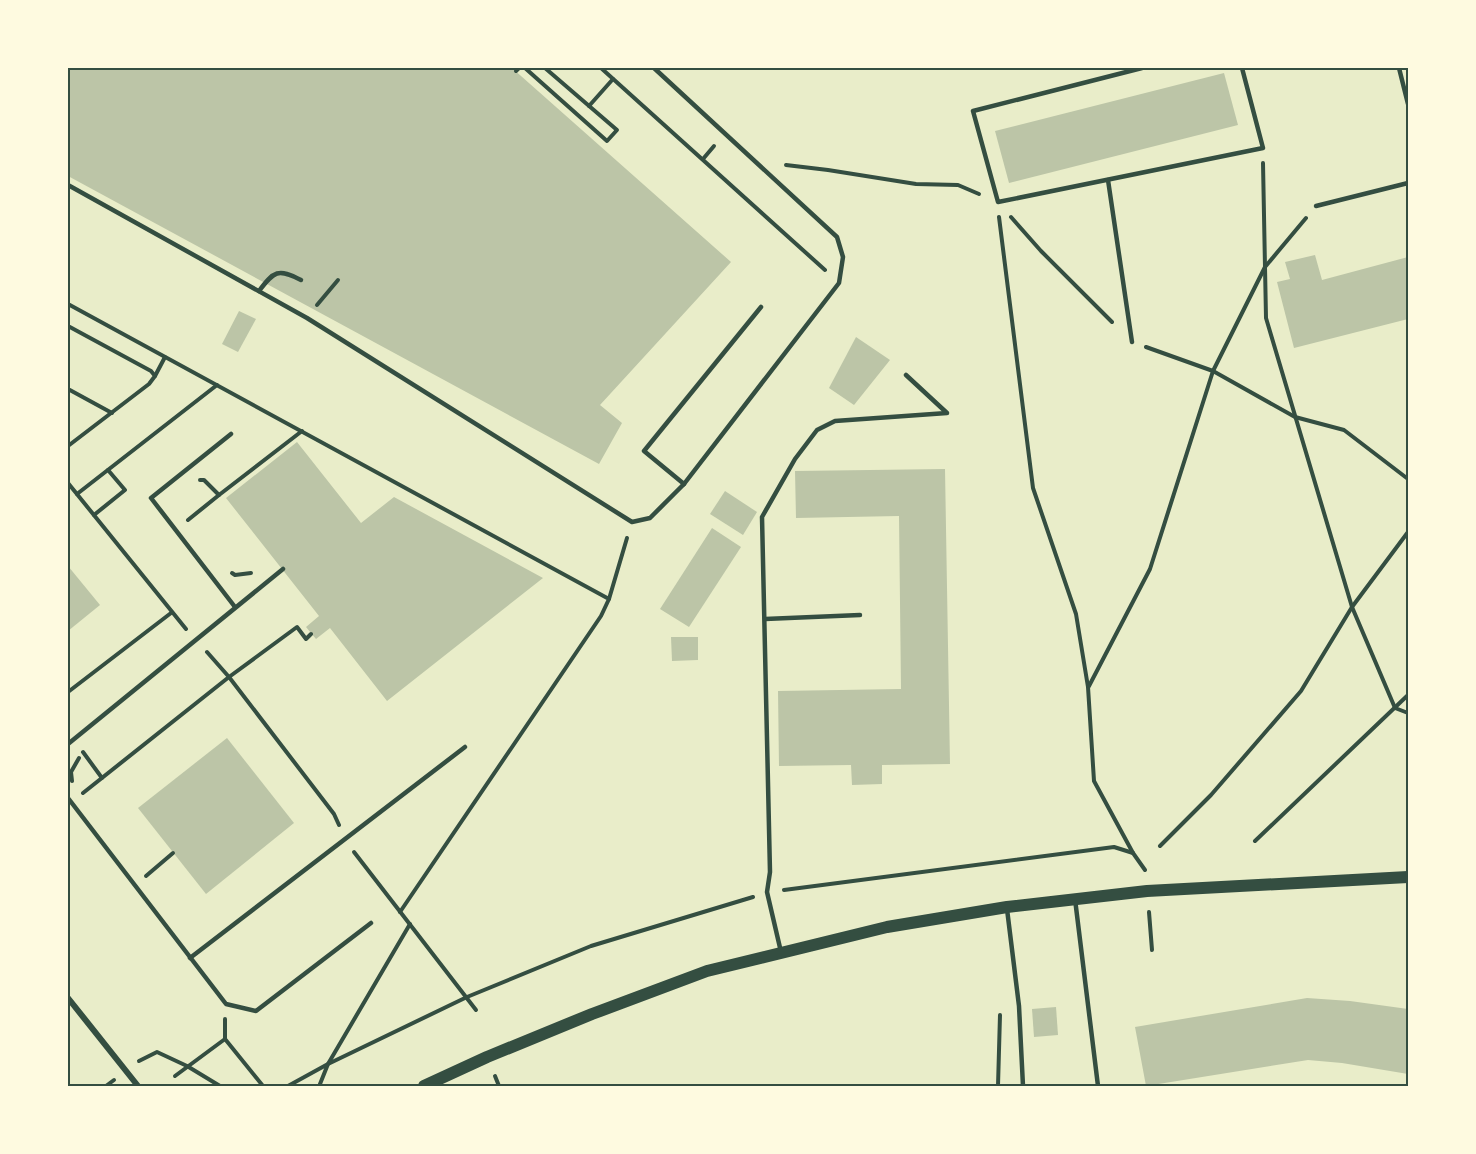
<svg xmlns="http://www.w3.org/2000/svg" width="1476" height="1154" font-family="Montserrat,sans-serif">
<rect width="100%" height="100%" fill="#e9edc9"/>
<g fill="#bcc5a7">
<path d="M68,68H512L731,262L600,405L622,423L599,464L68,176Z"/>
<path d="M1224,73L1238,125L1009,183L995,131Z"/>
<path d="M1315,255L1322,280L1408,257V319L1294,348L1277,282L1290,279L1285,262Z"/>
<path d="M239,311L256,319L238,352L222,344Z"/>
<path d="M856,337L890,360L854,405L829,388Z"/>
<path d="M297,442L361,523L394,497L543,578L387,701L330,628L316,639L306,627L319,616L226,498Z"/>
<path d="M945,469L950,764L882,765V784L852,785L851,765L779,766L778,691L901,689L899,516L796,518L795,471Z"/>
<path d="M725,491L757,512L743,535L710,514Z"/>
<path d="M712,528L741,547L689,627L660,609Z"/>
<path d="M68,566L100,605L68,631Z"/>
<path d="M671,637H698V660L672,661Z"/>
<path d="M227,738L294,823L206,894L138,808Z"/>
<path d="M1307,998L1350,1001L1408,1009V1074L1342,1063L1308,1060L1146,1086L1135,1027Z"/>
<path d="M1056,1007L1058,1035L1034,1037L1032,1009Z"/>
</g>
<g fill="none" stroke-linecap="round" stroke-linejoin="round">
<g stroke="#344e41" stroke-width="4">
<path d="M525,68L607,141L617,130L545,68"/>
<path d="M601,68L825,270"/>
<path d="M516,71L519,68"/>
<path d="M589,106L613,79"/>
<path d="M703,159L714,146"/>
<path d="M786,165L828,170L916,184L958,185L979,194"/>
<path d="M999,217L1033,488L1076,614L1088,687L1094,781L1133,853L1145,870"/>
<path d="M1011,217L1041,251L1112,322"/>
<path d="M1306,218L1265,267L1266,318L1352,607L1395,708L1408,713"/>
<path d="M68,304L609,599L601,616L400,912"/>
<path d="M317,305L338,280"/>
<path d="M68,326L151,371L155,376L149,384L68,446"/>
<path d="M1146,347L1213,371L1295,417L1344,430L1408,479"/>
<path d="M155,376L165,357"/>
<path d="M68,389L112,413"/>
<path d="M68,483L186,629"/>
<path d="M77,494L217,385"/>
<path d="M219,495L302,431"/>
<path d="M94,515L125,490L108,470"/>
<path d="M188,520L219,495L204,480H200"/>
<path d="M232,573L235,575L251,573"/>
<path d="M609,599L627,538"/>
<path d="M207,652L229,677L334,814L339,825"/>
<path d="M1089,686L1150,569L1213,371L1265,267L1263,163"/>
<path d="M68,692L171,613"/>
<path d="M83,752L102,778"/>
<path d="M72,781L71,772L79,758"/>
<path d="M83,793L229,677L297,627L306,639L311,634"/>
<path d="M1255,841L1408,695"/>
<path d="M1160,846L1211,795L1301,691L1352,607L1408,532"/>
<path d="M354,852L476,1010"/>
<path d="M146,876L173,853"/>
<path d="M784,890L1114,847L1133,853"/>
<path d="M1149,912L1152,950"/>
<path d="M225,1019V1039L263,1086"/>
<path d="M139,1061L157,1052L187,1066L220,1086"/>
<path d="M175,1076L225,1039"/>
<path d="M495,1076L499,1086"/>
<path d="M320,1084L328,1064L410,924"/>
<path d="M106,1086L114,1080"/>
<path d="M288,1086L328,1064L467,997L591,946L753,897"/>
<path d="M998,1086L1000,1015"/>
</g>
<g stroke="#344e41" stroke-width="4.5">
<path d="M1142,68L973,111L998,202L1263,148L1242,68"/>
<path d="M1399,68L1408,104"/>
<path d="M1108,180L1132,342"/>
<path d="M68,185L307,318L632,522L650,518L684,484L839,283L843,257L837,237L654,68"/>
<path d="M1316,206L1408,183"/>
<path d="M259,291C274,271 278,268 301,280"/>
<path d="M231,434L151,498L235,607"/>
<path d="M684,484L644,451L761,307"/>
<path d="M765,619L860,615"/>
<path d="M68,744L283,569"/>
<path d="M68,798L226,1004L256,1011L371,923"/>
<path d="M1075,899L1098,1086"/>
<path d="M1007,909L1019,1006L1023,1086"/>
<path d="M781,952L767,892L770,872L762,517L795,459L817,430L835,421L947,413L906,375"/>
<path d="M190,958L465,747"/>
</g>
<path stroke="#344e41" stroke-width="6" d="M68,998L138,1086"/>
<path stroke="#344e41" stroke-width="12" d="M424,1086L487,1057L592,1014L707,971L887,927L1007,907L1147,891L1408,877"/>
</g>
<rect width="1476" height="1154" fill="none" stroke="#fefae0" stroke-width="138"/>
<rect x="69" y="69" width="1338" height="1016" fill="none" stroke="#344e41" stroke-width="2"/>
</svg>
